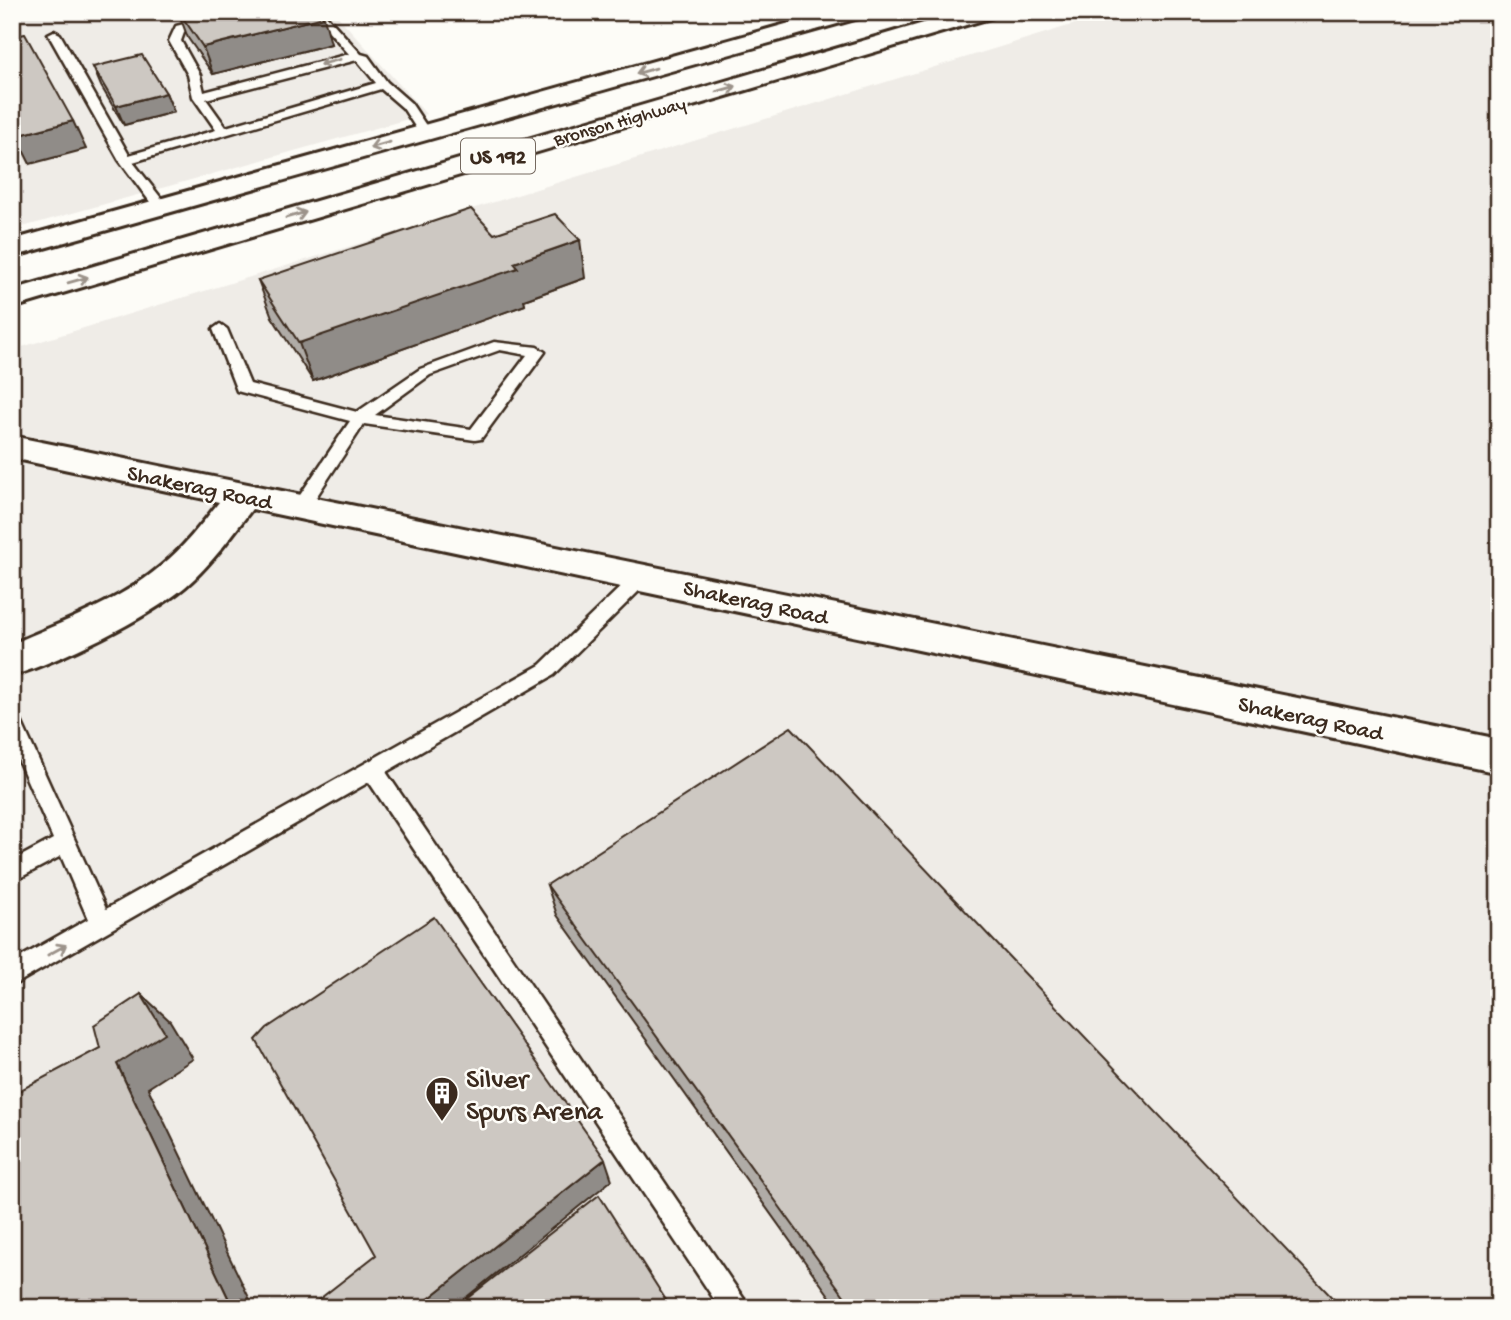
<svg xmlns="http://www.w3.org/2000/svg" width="1511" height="1320" font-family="'Gochi Hand',sans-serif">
<rect width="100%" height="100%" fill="#fdfcf7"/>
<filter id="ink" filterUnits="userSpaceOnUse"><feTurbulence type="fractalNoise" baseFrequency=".0143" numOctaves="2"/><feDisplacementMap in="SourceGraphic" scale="14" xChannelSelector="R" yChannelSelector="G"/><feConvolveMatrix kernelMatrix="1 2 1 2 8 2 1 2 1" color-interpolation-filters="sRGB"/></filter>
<g filter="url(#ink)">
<g fill="#efece7">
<path d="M12,12H334L426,114L12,230Z"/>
<path d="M1114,12H1499V1308H12V350Z"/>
</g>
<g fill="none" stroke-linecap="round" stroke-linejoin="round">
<defs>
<g id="service">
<path d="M233,12H253L185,30L181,41L200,75L204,92L349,54L312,12H323L361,54L368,56L387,82L411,103L431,133L425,137L421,136L403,108L381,89L133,162L168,207L161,211L156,210L119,160L48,34L54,31L60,34L129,155L216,130L193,97L188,75L169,41L176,26ZM357,60L376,83L226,127L206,99Z"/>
<path d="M220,324L227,329L250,384L357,412L420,369L494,342L537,347L545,352L481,439L475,440L364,424L307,511L301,513L292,507L350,421L237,391L213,329ZM500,350L527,355L471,429L375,415L430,375Z"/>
<path d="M641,571L647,573L650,578L647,583L554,675L386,772L750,1308H720L369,782L12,986V962L88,919L61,856L12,882V861L53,839L12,746V715L19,717L22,723L106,909L540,665L635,573Z"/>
</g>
<path id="minor" d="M12,436L1499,739V773L252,509C231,536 211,565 185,587C145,620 62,660 12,676V644C62,622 119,602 161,566C183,548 201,525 219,502L12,458Z"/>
<g id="trunk">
<path d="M829,12H865L862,17L12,257V240Z"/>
<path d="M961,12H996L993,17L12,308V290Z"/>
</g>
</defs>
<use href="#service" stroke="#3b2a1e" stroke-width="5"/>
<use href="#minor" stroke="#3b2a1e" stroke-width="6"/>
<use href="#trunk" stroke="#3b2a1e" stroke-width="6"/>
<use href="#service" fill="#fdfcf7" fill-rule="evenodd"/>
<use href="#minor" fill="#fdfcf7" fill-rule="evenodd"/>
<use href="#trunk" fill="#fdfcf7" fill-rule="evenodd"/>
</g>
<g fill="#b0aca7" stroke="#3b2a1e" stroke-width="2">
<path d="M169,12H319L331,44L213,74L188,38L179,14L171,16Z"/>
<path d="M93,67L166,93L174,112L124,125L101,86Z"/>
<path d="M585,278L524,300L525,305L313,381L272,317L258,280Z"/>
<path d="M547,885L1342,1308H838L557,915Z"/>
</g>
<g fill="#908c88" stroke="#3b2a1e" stroke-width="2">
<path d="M170,12H186L171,16Z"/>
<path d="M324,17L331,44L213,74L203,47Z"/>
<path d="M166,93L174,112L124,125L116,106Z"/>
<path d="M73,121L86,149L30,164L16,136Z"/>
<path d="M580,240L585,278L524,300L525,305L313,381L299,343L514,263Z"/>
<path d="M141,994L170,1021L193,1059L148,1088L254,1308H233L117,1064Z"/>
<path d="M605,1159L612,1180L453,1308H417Z"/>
</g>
<g fill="#cdc8c2" stroke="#3b2a1e" stroke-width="2">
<path d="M179,12H319L324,17L203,47Z"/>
<path d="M25,34L73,121L16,136L12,129V37Z"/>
<path d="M142,55L166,93L116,106L93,67Z"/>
<path d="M471,209L494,234L555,214L580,240L514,263L518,268L299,343L258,280Z"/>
<path d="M791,727L1342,1308H853L547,885Z"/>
<path d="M434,917L605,1159L417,1308H308L376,1255L256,1040L267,1028Z"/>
<path d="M141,994L165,1033L117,1064L233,1308H12V1134L20,1129L13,1094L100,1048L94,1025Z"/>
<path d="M599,1195L671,1308H455Z"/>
</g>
<defs><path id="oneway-shaft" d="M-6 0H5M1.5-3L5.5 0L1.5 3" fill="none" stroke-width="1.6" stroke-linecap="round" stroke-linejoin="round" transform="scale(1.75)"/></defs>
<g stroke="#9c938a">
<use href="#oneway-shaft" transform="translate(330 62) rotate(165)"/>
<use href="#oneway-shaft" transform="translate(646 71) rotate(164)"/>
<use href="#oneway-shaft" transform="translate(726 89) rotate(-16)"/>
<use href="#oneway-shaft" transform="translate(380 145) rotate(164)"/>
<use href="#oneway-shaft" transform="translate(296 215) rotate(-16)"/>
<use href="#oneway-shaft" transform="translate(78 280) rotate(-16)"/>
<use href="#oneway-shaft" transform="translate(57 950) rotate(-29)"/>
</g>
</g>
<defs>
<symbol id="building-pin" viewBox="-11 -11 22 30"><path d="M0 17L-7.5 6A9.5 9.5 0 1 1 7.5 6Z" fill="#3b2a1e" stroke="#fdfcf7"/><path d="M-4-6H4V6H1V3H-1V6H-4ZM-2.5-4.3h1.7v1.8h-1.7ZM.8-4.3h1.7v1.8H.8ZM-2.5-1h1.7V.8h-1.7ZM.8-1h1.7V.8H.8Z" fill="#fff"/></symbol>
</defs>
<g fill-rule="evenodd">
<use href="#building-pin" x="423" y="1074" width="38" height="52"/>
</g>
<g text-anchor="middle" stroke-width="5" stroke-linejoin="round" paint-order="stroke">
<g font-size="19" fill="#3b2a1e" stroke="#fdfcf7">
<text transform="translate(619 120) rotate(-16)" y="7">Bronson Highway</text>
</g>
<rect fill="#fdfcf7" stroke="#75695f" stroke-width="2" x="461" y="138.5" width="74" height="35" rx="5"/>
<g font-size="21" font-weight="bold" fill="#3b2a1e">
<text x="498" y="163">US 192</text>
</g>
<g font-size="23" fill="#3b2a1e" stroke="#fdfcf7">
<text transform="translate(200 486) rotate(12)" y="8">Shakerag Road</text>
<text transform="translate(756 601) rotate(12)" y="8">Shakerag Road</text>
<text transform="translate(1311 717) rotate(12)" y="8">Shakerag Road</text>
</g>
<g font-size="28" fill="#3b2a1e" stroke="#fdfcf7" text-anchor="start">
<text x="466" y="1087">Silver<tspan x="466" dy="32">Spurs Arena</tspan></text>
</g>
</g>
<rect width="1511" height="1320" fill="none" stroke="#fdfcf7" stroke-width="42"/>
<rect x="21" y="21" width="1469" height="1278" fill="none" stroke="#3b2a1e" stroke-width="2.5" filter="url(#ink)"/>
</svg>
